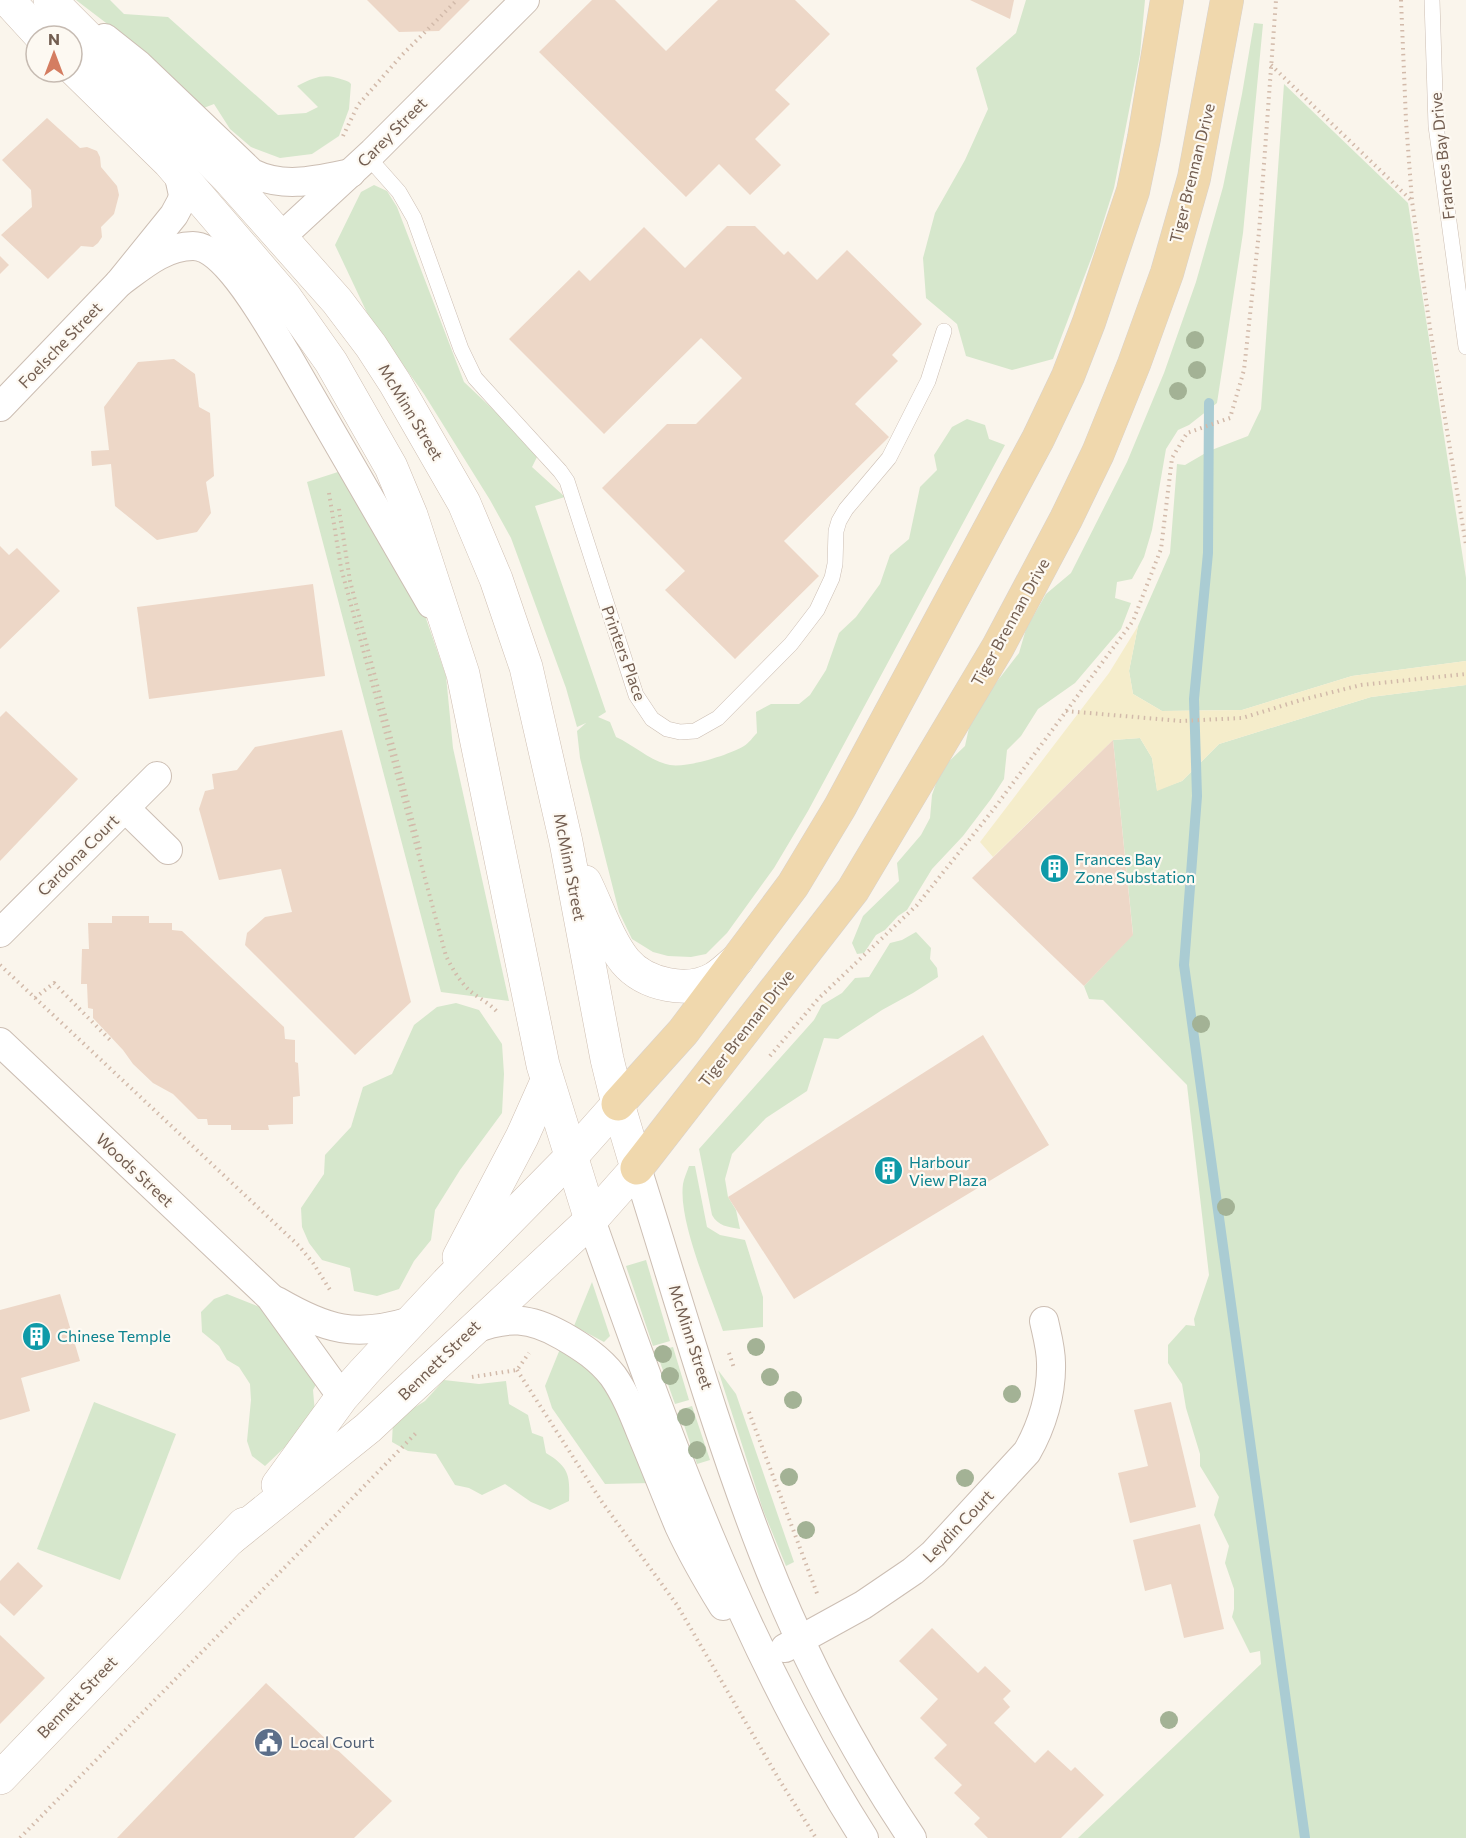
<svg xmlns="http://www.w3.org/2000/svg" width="1466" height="1838" font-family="Commissioner,sans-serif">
<rect width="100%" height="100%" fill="#faf5ec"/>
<g fill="#d6e7cc">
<path d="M76,0H110L124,14L168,17L278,115L306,113L318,107L297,86C319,75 326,73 349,82L351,84L349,109L339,136L312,154L280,158L251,147L230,129L214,104L201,109L131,42Z"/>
<path d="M1026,0H1145L1140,54L1114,188L1094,251L1053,359L1012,370L966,356L957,324L926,298L923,258L935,213L965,160L988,109L976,68L1016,33Z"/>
<path d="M1254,23L1263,24L1243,233L1217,403L1189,425L1178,430L1166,449L1152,530L1144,557L1132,579L1117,582L1115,598L1131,603L1121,629L1075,683L1038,709L1021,736L1007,750L1004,779L991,799L963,836L932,869L907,910L898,916L885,930L876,935L864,953L857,954L852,943L863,916L899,881L897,863L921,835L930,818L932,795L941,769L965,746L972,714L1019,653L1026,629L1046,594L1071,573L1127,462L1164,373L1196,282L1223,187L1242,94Z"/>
<path d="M1284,84L1408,203L1466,578V661L1352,676L1242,710L1162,711L1133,694L1129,671L1138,626L1170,553L1177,464L1185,465L1209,451L1248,436L1261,409Z"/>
<path d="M374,185L387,191L397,207L464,382L539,453L532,467L565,497L535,506L606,712L598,717L610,722L616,737C634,745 650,761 670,765C687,768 729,755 744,746C749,743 753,737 757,733L756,712L771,704H799L810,695L826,670L839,633L856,617L880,584L890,555L909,539L920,487L937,470L934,455L952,427L967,419L985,425L989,439L1005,445L808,811L774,868L727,933L706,954L691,957L668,956L653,952L632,939L619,912L580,758L577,731L586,723L577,727L566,688L511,538L490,500L424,394L370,319L335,245L361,192Z"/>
<path d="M341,471L422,607L446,676L453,748L509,1001L441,992L307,482Z"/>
<path d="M1466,685V1838H1078L1261,1664L1260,1651L1250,1653L1232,1617L1234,1609V1589L1225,1563L1229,1546L1214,1515L1219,1497L1200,1466V1454L1186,1408L1182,1384L1168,1363V1345L1186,1325L1195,1326L1194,1319L1209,1275L1187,1085L1103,1000L1089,999L1084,986L1133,934L1113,740L1140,738L1152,758L1157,790L1182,781L1219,744L1371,697Z"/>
<path d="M916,932L931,948L930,959L937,968L938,977L913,993L882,1010L838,1039L824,1038L807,1091L766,1118L732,1154L725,1179L728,1197L736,1210L740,1229C728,1227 718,1226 712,1215L699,1149L814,1020L822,1005L842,993L855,978L869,977L890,943L902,940Z"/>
<path d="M456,1003L479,1010L502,1044L504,1074L502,1113L460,1170L435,1210L431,1240L414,1261L399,1289L377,1296L354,1291L350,1268L322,1260L309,1243L302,1227L301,1208L324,1174L325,1155L351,1127L363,1087L392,1074L414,1025L437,1007Z"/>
<path d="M689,1166H695L707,1227L720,1235L745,1240L763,1297V1327L723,1331C710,1293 678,1221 683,1184C684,1178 687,1172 689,1166Z"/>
<path d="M646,1260L670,1341L653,1346L626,1266Z"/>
<path d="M592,1282L610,1336L604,1342L574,1326Z"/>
<path d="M227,1294L270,1311L319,1379L313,1390L315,1413L305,1428L265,1466L252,1456L247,1441L251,1400L250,1384L239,1367L227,1360L219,1346L202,1332L201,1312L214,1299Z"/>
<path d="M673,1347L689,1400L675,1404L656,1351Z"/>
<path d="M560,1349L590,1368L607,1391L652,1483L605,1484L552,1408L545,1386Z"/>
<path d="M718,1370L736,1394L794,1562L786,1566L763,1510Z"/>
<path d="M444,1380L479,1384L506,1381L509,1404L528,1415L532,1433L543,1437L546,1453C569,1467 570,1475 569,1501L550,1510L531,1502L505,1484L482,1495L469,1488L455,1485L436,1454L408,1451L392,1442L393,1421L425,1401Z"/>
<path d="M94,1402L176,1434L120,1580L37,1549Z"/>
<path d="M692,1406L710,1460L697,1464L679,1410Z"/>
</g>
<path fill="#f5edcb" d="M1138,626L1129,671L1133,694L1162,711L1242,710L1352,676L1466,661V685L1371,697L1219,744L1182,781L1157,791L1152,758L1140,738L1113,740L993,857L980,842L1109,673Z"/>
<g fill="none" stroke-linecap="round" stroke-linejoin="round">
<path stroke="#aaccd3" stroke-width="10" d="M1209,403L1208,553L1194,699L1197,796L1184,965L1305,1838"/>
</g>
<g fill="#edd7c7">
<path d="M367,0H470L439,31L399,32Z"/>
<path d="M592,0H615L666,51L718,0H795L830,34L775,90L790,104L755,139L781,165L750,195L719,164L686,197L539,52Z"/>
<path d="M970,0H1014L1010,19Z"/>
<path d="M47,118L80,148L87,147L97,151L100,157L101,167L117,186L119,195L114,214L101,227L102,237L98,243L93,247L81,246L48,279L1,235L32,207L31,190L2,160Z"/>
<path d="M727,226H755L784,255L788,251L817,280L847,250L922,324L892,355L898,361L855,404L889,437L784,541L819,576L735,659L665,590L685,571L602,488L667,424H696L742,378L701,338L604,434L509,339L579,270L590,281L644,227L685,268Z"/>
<path d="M0,256L9,265L0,274Z"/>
<path d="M174,359L195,374L199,407L210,413L214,476L206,482L211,513L197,532L157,540L115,506L111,464L92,466L91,451L109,450L104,407L138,362Z"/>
<path d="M0,546L9,555L17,548L60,591L0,649Z"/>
<path d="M313,584L325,676L149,699L137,607Z"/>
<path d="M6,711L78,779L0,861V717Z"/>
<path d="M342,730L411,1002L355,1055L245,945L247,933L265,917L292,912L281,869L219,880L199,809L205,791L214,789L212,774L237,770L255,747Z"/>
<path d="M1113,740L1133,935L1084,986L972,878Z"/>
<path d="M112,916H149V923H172V930L182,931L284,1027L285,1039L295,1040V1062L298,1063L300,1096L293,1097V1124L268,1125L269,1130H231V1125H208L207,1119H198L173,1094L153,1083L133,1064L123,1050L93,1018V1009L88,1008L87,984H81L82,949H89L88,923H112Z"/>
<path d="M983,1035L1049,1145L794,1299L728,1197Z"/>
<path d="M60,1294L80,1361L21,1378L30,1411L0,1420V1310Z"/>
<path d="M1171,1402L1196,1507L1130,1523L1118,1473L1148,1466L1134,1410Z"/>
<path d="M1200,1524L1224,1629L1184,1638L1171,1584L1145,1591L1133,1540Z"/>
<path d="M18,1562L43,1586L14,1616L0,1603V1581Z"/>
<path d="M932,1628L978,1673L985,1666L1011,1691L1003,1699L1010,1707L994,1723L1035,1763L1048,1750L1071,1771L1075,1767L1104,1795L1061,1838H988L974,1824L980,1818L954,1793L962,1785L934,1758L947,1745L920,1718L938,1699L899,1661Z"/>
<path d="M0,1635L45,1678L0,1724Z"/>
<path d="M266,1683L392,1801L354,1838H117Z"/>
</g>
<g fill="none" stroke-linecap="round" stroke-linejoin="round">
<defs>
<g id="lane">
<path d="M1432,0L1436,126L1466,347"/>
<path d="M368,157L399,192L414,218L461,349L475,378L560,471L567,481L636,695L652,719L667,729L680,732L695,731L718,718L791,644L817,610L832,578L835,564L836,531L839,521L846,509L889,458L928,381L944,331"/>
</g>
<g id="street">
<path d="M105,38L139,65L252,173C284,189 317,180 351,173"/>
<path d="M281,237L373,152L525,0"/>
<path d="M119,283C141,267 164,246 193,246C227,246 270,328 287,355L431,604"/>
<path d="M0,407L119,283L174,215L181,202L183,195L178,172"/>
<path d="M125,808L168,850"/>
<path d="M0,933L157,776"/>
<path d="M0,1042L270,1297L342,1397"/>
<path d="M637,1168C678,1297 714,1427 763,1553C802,1653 852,1749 912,1838"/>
<path d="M591,1220C666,1432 742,1647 864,1838"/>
<path d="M277,1301C327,1330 355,1338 411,1321"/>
<path d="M472,1330C508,1316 530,1317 563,1336C582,1347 599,1358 613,1376C625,1393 633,1413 641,1433C654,1464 666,1495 679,1526C692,1554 707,1580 723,1606"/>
<path d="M785,1648L863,1605L913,1571L933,1554L1027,1452C1042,1426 1052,1393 1051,1363C1051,1349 1047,1335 1044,1321"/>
</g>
<g id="secondary">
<path d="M8,0L41,36"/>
<path d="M50,0L227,177L337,301L371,346L395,383L464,503L496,579L526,667L566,842L607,1059L618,1104L637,1168L591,1220L368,1428L230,1539"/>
<path d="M72,67L169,162L285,297L331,362L391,467L411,515L463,674L543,1065L591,1220"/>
<path d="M585,882C597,906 608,940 625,961C645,985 688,994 715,978C723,973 730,966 737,960"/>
<path d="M459,1257L522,1137L547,1081"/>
<path d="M278,1485L342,1397L364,1372L447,1283L570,1158L618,1104"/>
<path d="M0,1778L244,1524"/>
</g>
<g id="primary">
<path d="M618,1104L683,1032L793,885L840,807L1038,439L1068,376L1089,322L1133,191L1144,138L1167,0"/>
<path d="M637,1168L853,890L998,647L1066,519L1098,453L1134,364L1167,273L1194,178L1227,0"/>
</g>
</defs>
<use href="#lane" stroke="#ccbeb3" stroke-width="16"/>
<use href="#street" stroke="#ccbeb3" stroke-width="30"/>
<use href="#secondary" stroke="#cebeb1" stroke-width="34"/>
<use href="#primary" stroke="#d8d2ce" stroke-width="34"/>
<g stroke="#d2baaa" stroke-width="4" stroke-dasharray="1.5 4.5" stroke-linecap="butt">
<path d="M1401,0L1406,121L1412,201L1430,328L1466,545"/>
<path d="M1271,65L1412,201"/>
<path d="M343,136L358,105L402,55L457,0"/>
<path d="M329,493L341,568L446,956C452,968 459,980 468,989C477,998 489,1002 498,1013"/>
<path d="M339,509L350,581L420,849"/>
<path d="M1066,711L1181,721L1242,718L1301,700L1361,685L1466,674"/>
<path d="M0,965L299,1246L313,1263L332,1293"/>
<path d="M35,998L54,983L112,1042"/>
<path d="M770,1056L818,999L917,905L993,810L1133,621L1161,549L1172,458L1187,433L1230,418L1244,370L1259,232L1276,0"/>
<path d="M729,1353L734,1368"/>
<path d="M517,1370L602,1502L677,1605L780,1781L816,1838"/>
<path d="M472,1377L517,1370L529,1353"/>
<path d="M749,1412L818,1596"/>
<path d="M20,1838L418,1431"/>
</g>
<use href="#lane" stroke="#fff" stroke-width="15"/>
<use href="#street" stroke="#fff" stroke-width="28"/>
<use href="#secondary" stroke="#fff" stroke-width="33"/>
<use href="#primary" stroke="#f0d8ad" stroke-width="33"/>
</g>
<g fill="#a3b295">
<circle cx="1195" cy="340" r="9"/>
<circle cx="1197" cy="370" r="9"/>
<circle cx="1178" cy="391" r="9"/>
<circle cx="1201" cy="1024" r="9"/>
<circle cx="1226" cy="1207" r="9"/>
<circle cx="756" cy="1347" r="9"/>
<circle cx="663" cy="1354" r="9"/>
<circle cx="670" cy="1376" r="9"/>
<circle cx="770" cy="1377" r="9"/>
<circle cx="1012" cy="1394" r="9"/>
<circle cx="793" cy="1400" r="9"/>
<circle cx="686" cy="1417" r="9"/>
<circle cx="697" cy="1450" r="9"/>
<circle cx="789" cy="1477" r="9"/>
<circle cx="965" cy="1478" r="9"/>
<circle cx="806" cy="1530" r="9"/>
<circle cx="1169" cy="1720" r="9"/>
</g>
<defs>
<symbol id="building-disc" viewBox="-11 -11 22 22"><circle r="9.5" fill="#0f9aa8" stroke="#fdf9f2"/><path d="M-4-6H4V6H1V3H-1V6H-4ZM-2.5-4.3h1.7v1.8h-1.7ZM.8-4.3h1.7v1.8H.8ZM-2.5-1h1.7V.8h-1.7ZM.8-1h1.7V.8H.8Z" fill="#fff"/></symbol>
<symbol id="civic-disc" viewBox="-11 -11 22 22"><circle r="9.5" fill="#5c6f8a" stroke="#fdf9f2"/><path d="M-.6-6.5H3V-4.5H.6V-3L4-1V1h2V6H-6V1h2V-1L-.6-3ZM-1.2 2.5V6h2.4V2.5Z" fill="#fff"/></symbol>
</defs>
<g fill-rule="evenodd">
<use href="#building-disc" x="1038" y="852" width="33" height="33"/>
<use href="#building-disc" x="872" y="1154" width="33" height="33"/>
<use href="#building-disc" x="20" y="1320" width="33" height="33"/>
<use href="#civic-disc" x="252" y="1726" width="33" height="33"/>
</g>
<g text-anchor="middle" stroke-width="4.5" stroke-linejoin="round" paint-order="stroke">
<g font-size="16" fill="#735e51" stroke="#fdf9f2">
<text transform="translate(392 132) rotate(-45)" y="6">Carey Street</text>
<text transform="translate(1442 156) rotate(-96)" y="6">Frances Bay Drive</text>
<text transform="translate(1192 173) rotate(-76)" y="6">Tiger Brennan Drive</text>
<text transform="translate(60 345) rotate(-46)" y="6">Foelsche Street</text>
<text transform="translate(411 412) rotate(59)" y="6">McMinn Street</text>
<text transform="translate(1010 622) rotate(-61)" y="6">Tiger Brennan Drive</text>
<text transform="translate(624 653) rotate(70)" y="6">Printers Place</text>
<text transform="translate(78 855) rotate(-45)" y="6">Cardona Court</text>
<text transform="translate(570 867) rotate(79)" y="6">McMinn Street</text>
<text transform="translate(746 1028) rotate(-52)" y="6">Tiger Brennan Drive</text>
<text transform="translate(135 1170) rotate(43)" y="6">Woods Street</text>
<text transform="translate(691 1337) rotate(72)" y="6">McMinn Street</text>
<text transform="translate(439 1360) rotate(-44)" y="6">Bennett Street</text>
<text transform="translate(958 1526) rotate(-46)" y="6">Leydin Court</text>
<text transform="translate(77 1697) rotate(-46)" y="6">Bennett Street</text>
</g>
<g font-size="16" fill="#0d838f" stroke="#fdf9f2" text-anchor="start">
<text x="1075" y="865">Frances Bay<tspan x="1075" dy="18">Zone Substation</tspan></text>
<text x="909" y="1168">Harbour<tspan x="909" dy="18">View Plaza</tspan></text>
<text x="57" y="1342">Chinese Temple</text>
</g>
<g font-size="16" fill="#4e5e75" stroke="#fdf9f2" text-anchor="start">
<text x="290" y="1748">Local Court</text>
</g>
</g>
<g transform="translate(54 54)"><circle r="28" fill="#fdf9f2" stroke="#c6bbb2" stroke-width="1.5"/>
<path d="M0-4.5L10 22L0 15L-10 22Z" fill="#d47d61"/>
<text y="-9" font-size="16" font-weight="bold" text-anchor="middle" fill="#735e51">N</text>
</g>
</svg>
